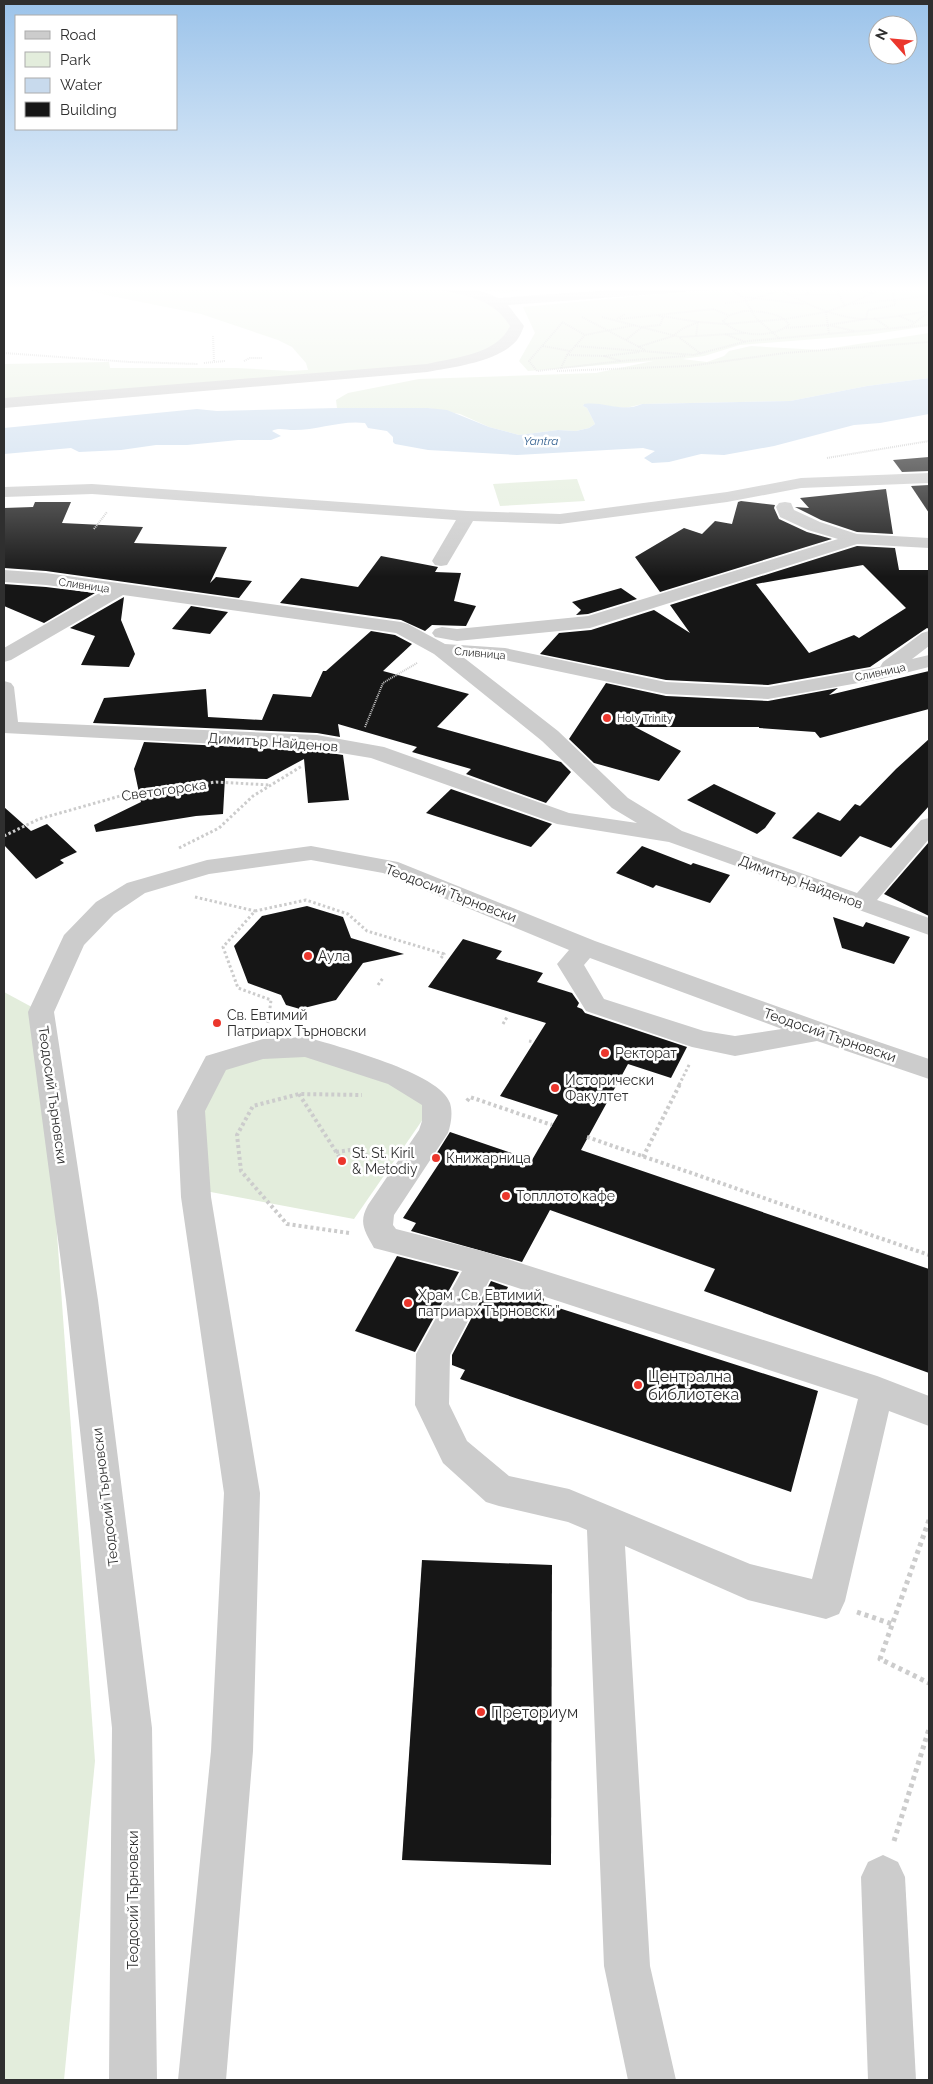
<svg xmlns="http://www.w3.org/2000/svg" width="933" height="2084" font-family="Raleway,sans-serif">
<rect width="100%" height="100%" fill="#fff"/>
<g fill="#e3eddc">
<path d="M78,286H442L461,289L511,313L512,338L470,359L377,373L4,403V364L109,362L110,368H236L290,371L308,370L306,363L292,347L278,340L201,314L106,295Z"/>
<path d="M466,286H531C510,297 488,292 466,286Z"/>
<path d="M745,286H922L929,292V326L867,335L740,345L704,356L682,359L707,362L724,356L729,351L751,346L820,350L929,333V378L867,386L790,401L642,404L626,408L584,404L583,406L587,408L595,424L589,428L576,431L558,430L519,435L489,427L460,414L428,408H337L336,400L348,393L419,379L596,373L653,361L528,371L519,361L535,333L523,307Z"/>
<path d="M577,479L585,501L500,506L493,484Z"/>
<path d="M4,992L41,1012L95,1761L64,2080H4Z"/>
<path d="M307,1052L439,1096L354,1219L200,1190L196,1112L222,1064Z"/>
</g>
<path fill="#c8daed" d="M929,378V414L880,423L854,425L774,446L724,455L701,454L669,462L652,463L644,458L655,451L643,448L517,455L428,450L395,444L393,442V437L387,431L368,428L365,423C341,420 318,430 294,430C286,430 278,427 272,431L281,436L271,440H238L187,445H156L121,450L79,452L71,448L4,454V428L197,409L217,411L337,408H428L447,410L489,427L519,435L558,430L576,431L589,428L595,424L587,408L583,406L584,404C604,401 622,413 642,404L790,401L867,386Z"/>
<g fill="#161616" fill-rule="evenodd">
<path d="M929,457V471L902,472L893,460Z"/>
<path d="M929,485V513L911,486Z"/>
<path d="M886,489L893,534L857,532L821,520L795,507L809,508L800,498Z"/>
<path d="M741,501L775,505L774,508L779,519L807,532L832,539L660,592L635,557L684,528L702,534L715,521L732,524L738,502Z"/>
<path d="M35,502H71L62,523L143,527L134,543L227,547L210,583L216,577L252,581L239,598L46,571L4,568V508L33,507Z"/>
<path d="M857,546L895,548L899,570H929V629L927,628L921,632L870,667L768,685L666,680L540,654L559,633L591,630L654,610L690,633L670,605ZM863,565L906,608L859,638L854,635L809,653L756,584Z"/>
<path d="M381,556L438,567L435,572L461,573L454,601L476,606L466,626L432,625L425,631L401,620L280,603L301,578L358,587Z"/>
<path d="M4,584L46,587L95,593L44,623L4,606Z"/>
<path d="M621,588L637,599L588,614L576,615L581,610L572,602Z"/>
<path d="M124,597L121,620L135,654L129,667L81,665L95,636L70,628Z"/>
<path d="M191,606L228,612L210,634L172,629Z"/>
<path d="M371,631L395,635L412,644L383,671L469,694L437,727L561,762L571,772L546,803L466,774L471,769L412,752L417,747L338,724L340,737L317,733L93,723L104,698L206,689L208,717L262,720L273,694L311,697L323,671H326Z"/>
<path d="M929,671V709L820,738L815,732L759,728V727H635L681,751L659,781L594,763L569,739L606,683L666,696L768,701L838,688L829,695Z"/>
<path d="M929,739V806L891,848L860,836L841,857L792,838L818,812L840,821L855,804L860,806L896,769Z"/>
<path d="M144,742L317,751L343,755L349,800L308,803L304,759L267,779L225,778L223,814L196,816L96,832L94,825L141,802L134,769Z"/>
<path d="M714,784L776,813L765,828L757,834L687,800Z"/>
<path d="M451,789L552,824L531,847L426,813Z"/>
<path d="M4,807L31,831L47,824L77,852L60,860L64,863L36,879L4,845Z"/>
<path d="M929,842V916L884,894Z"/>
<path d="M642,846L691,865L693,863L730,875L710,903L656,885L653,888L616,873Z"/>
<path d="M307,906L343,917L351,938L404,954L363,963L336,1000L300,1009L286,1005L281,995L248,983L234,946L262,916Z"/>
<path d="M833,917L863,927L866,922L910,937L894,964L842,948Z"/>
<path d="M463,939L502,951L496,959L543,973L537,982L572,993L579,1003L577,1007L582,1009L585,1013L687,1047L671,1078L628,1064L581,1150L929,1269V1373L704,1291L715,1269L550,1210L522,1262L411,1231L416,1223L403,1218L440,1162L433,1159L450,1132L532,1160L558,1115L500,1096L546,1023L428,987Z"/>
<path d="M397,1256L459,1272L415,1352L355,1331Z"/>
<path d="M491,1281L508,1287L506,1291L818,1391L791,1492L460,1379L465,1370L452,1365V1355Z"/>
<path d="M422,1560L552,1565L551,1865L402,1860Z"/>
</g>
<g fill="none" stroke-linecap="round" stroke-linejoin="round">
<g stroke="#ccc" stroke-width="2" stroke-dasharray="1 1" stroke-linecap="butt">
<path d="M834,286L845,306"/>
<path d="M848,286L873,293"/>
<path d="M905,286L925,288"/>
<path d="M922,286L929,292"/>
<path d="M775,287C804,303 837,320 871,319C890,318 910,314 929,311"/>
<path d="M735,290L781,286"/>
<path d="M734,291L744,298L756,318L780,339"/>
<path d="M793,295H839"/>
<path d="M806,295L813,286"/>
<path d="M745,297L804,304"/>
<path d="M725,303L747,301L781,290"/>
<path d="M853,304L929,296"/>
<path d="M713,309L728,315"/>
<path d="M744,311C757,311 782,312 789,325C771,338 739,338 723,321L730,315Z"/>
<path d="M826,312L829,334"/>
<path d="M662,316L698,322L696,336"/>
<path d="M899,316L914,322"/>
<path d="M582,317L645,350"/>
<path d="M602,317L680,337L746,333"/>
<path d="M874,318L889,328"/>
<path d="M617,319L625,314"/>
<path d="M620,319L714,309"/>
<path d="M562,322L585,335"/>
<path d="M562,323L529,361L537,371L621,361"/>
<path d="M828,325L866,319L868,310L895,305L892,286"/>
<path d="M910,326L929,312"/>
<path d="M786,328L828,325L854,331"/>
<path d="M725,334L745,342"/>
<path d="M213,336L214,361"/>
<path d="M680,338L701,354"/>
<path d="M626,340L642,327L660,325L663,318L658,315"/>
<path d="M543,346L570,351"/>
<path d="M575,346L694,355L748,341L929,325"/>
<path d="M638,347L673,336L682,329L698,322L725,324L786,319L826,312L849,304L888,286"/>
<path d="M4,353L130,362L198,364"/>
<path d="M567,355L604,356L621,361L686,356"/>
<path d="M604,356L640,352"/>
<path d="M244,361L250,358H262"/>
<path d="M204,363L225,361"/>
<path d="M561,368L567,355L585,335L635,325"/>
<path d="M557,371L689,366L785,353L929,342"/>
<path d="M827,458L929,441"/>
<path d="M94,529L107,512"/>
<path d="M365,727L383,683L417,663"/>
</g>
<g stroke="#ccc" stroke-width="3" stroke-dasharray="2.5 2.5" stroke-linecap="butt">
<path d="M4,836L39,819L127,794L216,782L270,785"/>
<path d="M179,848L219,828L253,796L302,766"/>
<path d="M195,897L255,911"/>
<path d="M378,985L383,978"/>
<path d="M268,1023L271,1000L238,988L223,947L255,911L306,900L348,914L367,931L444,954L441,958"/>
<path d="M503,1024L507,1017"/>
<path d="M529,1041L534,1042"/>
<path d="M679,1085L690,1063"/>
</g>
<g stroke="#ccc" stroke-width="4" stroke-dasharray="3 3" stroke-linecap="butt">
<path d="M299,1094L342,1161"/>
<path d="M467,1101L470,1097L552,1125"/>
<path d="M587,1137L929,1255"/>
<path d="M336,1152L350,1150L376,1158V1161"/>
<path d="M643,1157L680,1084"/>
<path d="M349,1233L287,1224L241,1171L237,1135L253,1106L299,1094L362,1095"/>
</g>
<g stroke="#ccc" stroke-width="5" stroke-dasharray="4 4" stroke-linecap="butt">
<path d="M929,1520L880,1659L929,1683"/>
<path d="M857,1612L892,1624"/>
<path d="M894,1841L929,1729"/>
</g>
<g fill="#ccc" fill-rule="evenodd">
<path d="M435,286C457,283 478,288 498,298L666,286H719L712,290L508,305L524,326C522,331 520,336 517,340C499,362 453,367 427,372L4,408V398L427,364C456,357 496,355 510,326C493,298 466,296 437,289Z"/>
<path d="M929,473V483L801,488L727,502L560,524L473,521L447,565L441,566L435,565L432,561L456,520L92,494L4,497V487L92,484L467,511L560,514L727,492L801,478Z"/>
<path d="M785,502L791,503L794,510L820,522L857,534L929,538V548L857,544L590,628L457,641L435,637L432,633L435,629L442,627L457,629L588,616L838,539L808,530L780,517L776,507L779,503Z"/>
<path d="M4,570L46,573L401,622L408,624L445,644L505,648L666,682L768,687L880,667L883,662L922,633L929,631V646L912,659L929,655V667L881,679L768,699L666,694L505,660L463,657L558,731L628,798L682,831L857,893L921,820L929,818V839L877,900L929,918V935L669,842L557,824L371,758L317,749L4,733V681L11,683L14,687L18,722L317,735L384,747L569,813L637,823L612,808L542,741L434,654L396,633L123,595L11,660L4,662V648L101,592L46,585L4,582Z"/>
<path d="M311,846L398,862L595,941L829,1025L929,1059V1079L817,1041L735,1056L692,1047L586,1011L557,964L569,950L383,873L311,860L209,874L145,893L114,914L84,945L54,1012L98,1300L152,1728L157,2080H109L112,1728L66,1300L28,1012L64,935L96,902L127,883L207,860ZM590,958L782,1029L735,1036L704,1031L604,999L584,965Z"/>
<path d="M306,1037C336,1046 441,1073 450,1103C453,1113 451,1124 448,1133L394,1215L393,1225L396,1229L482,1251L877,1376L929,1396V1426L889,1411L845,1601L839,1614L826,1619L748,1600L625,1546L650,1966L676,2080H628L604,1966L587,1530L568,1522L499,1506L486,1502L443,1463L415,1405L416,1354L462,1271L374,1248C365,1231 358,1223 368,1205L419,1130L422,1121V1105L388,1084L305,1057L263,1059L226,1070L205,1111L211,1197L260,1493L253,1751L226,2080H178L211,1751L224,1493L181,1197L177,1111L206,1056L263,1039ZM490,1279L858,1399L812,1579L750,1564L569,1489L509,1476L467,1441L449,1404L450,1355Z"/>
<path d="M883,1855L898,1862L905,1877L916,2080H868L861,1877L868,1862Z"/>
</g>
</g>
<linearGradient id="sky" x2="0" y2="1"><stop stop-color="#9bc3ea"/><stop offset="0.5" stop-color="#fff"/><stop offset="1" stop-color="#fff" stop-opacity="0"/></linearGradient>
<rect width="933" height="577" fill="url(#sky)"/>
<g fill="#eb362c" stroke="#fff" stroke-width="2">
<circle cx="607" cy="718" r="5"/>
<circle cx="308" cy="956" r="5"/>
<circle cx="217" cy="1023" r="5"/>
<circle cx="605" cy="1053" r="5"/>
<circle cx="555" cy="1088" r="5"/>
<circle cx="436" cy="1158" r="5"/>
<circle cx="342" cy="1161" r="5"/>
<circle cx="506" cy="1196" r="5"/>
<circle cx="408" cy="1303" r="5"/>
<circle cx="638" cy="1385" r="5"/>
<circle cx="481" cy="1712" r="5"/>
</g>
<g text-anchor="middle" stroke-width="5" stroke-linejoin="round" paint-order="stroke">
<g font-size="11" fill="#2f2f2f" stroke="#fff">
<text transform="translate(84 585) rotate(8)" y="4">Сливница</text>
<text transform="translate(480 653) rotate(5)" y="4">Сливница</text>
<text transform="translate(880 672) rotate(-12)" y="4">Сливница</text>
</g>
<g font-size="11" fill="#2f2f2f" stroke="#fff" text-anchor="start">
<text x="617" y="722">Holy Trinity</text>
</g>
<g font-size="12" font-style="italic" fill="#3a6694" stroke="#fff">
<text x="541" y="445">Yantra</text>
</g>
<g font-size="14" fill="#2f2f2f" stroke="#fff">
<text transform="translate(273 742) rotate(4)" y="5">Димитър Найденов</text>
<text transform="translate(164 790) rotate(-8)" y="5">Светогорска</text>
<text transform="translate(801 882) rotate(20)" y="5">Димитър Найденов</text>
<text transform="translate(451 893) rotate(21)" y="5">Теодосий Търновски</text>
<text transform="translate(830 1035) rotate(19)" y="5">Теодосий Търновски</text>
<text transform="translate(53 1095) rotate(82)" y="5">Теодосий Търновски</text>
<text transform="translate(105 1497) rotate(-97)" y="5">Теодосий Търновски</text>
<text transform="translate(133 1900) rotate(-90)" y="5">Теодосий Търновски</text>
</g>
<g font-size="14" fill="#2f2f2f" stroke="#fff" text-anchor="start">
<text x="318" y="961">Аула</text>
<text x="227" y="1020">Св. Евтимий<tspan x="227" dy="16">Патриарх Търновски</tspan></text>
<text x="615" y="1058">Ректорат</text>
<text x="565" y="1085">Исторически<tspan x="565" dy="16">Факултет</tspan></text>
<text x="352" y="1158">St. St. Kiril<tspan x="352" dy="16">&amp; Metodiy</tspan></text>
<text x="446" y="1163">Книжарница</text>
<text x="516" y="1201">Топллото кафе</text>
<text x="418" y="1300">Храм „Св. Евтимий,<tspan x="418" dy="16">патриарх Търновски”</tspan></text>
</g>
<g font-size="16" fill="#2f2f2f" stroke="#fff" text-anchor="start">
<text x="648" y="1382">Централна<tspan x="648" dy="18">библиотека</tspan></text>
<text x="491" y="1718">Преториум</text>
</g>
</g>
<rect width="933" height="2084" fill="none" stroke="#2f2f2f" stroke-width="10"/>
<rect x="15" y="15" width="162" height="115" fill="#ffffff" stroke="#acacac"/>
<rect x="25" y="31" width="25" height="8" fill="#cccccc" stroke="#acacac"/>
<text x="60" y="40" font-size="15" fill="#2f2f2f">Road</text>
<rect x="25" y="52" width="25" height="15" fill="#e3eddc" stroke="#acacac"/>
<text x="60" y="65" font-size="15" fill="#2f2f2f">Park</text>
<rect x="25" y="78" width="25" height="15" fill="#c8daed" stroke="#acacac"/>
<text x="60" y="90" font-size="15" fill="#2f2f2f">Water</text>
<rect x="25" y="102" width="25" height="15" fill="#161616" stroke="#acacac"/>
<text x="60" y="115" font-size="15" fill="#2f2f2f">Building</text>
<g transform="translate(893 40) rotate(297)"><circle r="24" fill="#ffffff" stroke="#acacac"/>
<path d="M0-4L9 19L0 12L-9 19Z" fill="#eb362c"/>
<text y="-8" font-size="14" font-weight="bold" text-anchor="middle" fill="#2f2f2f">N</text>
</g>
</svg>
